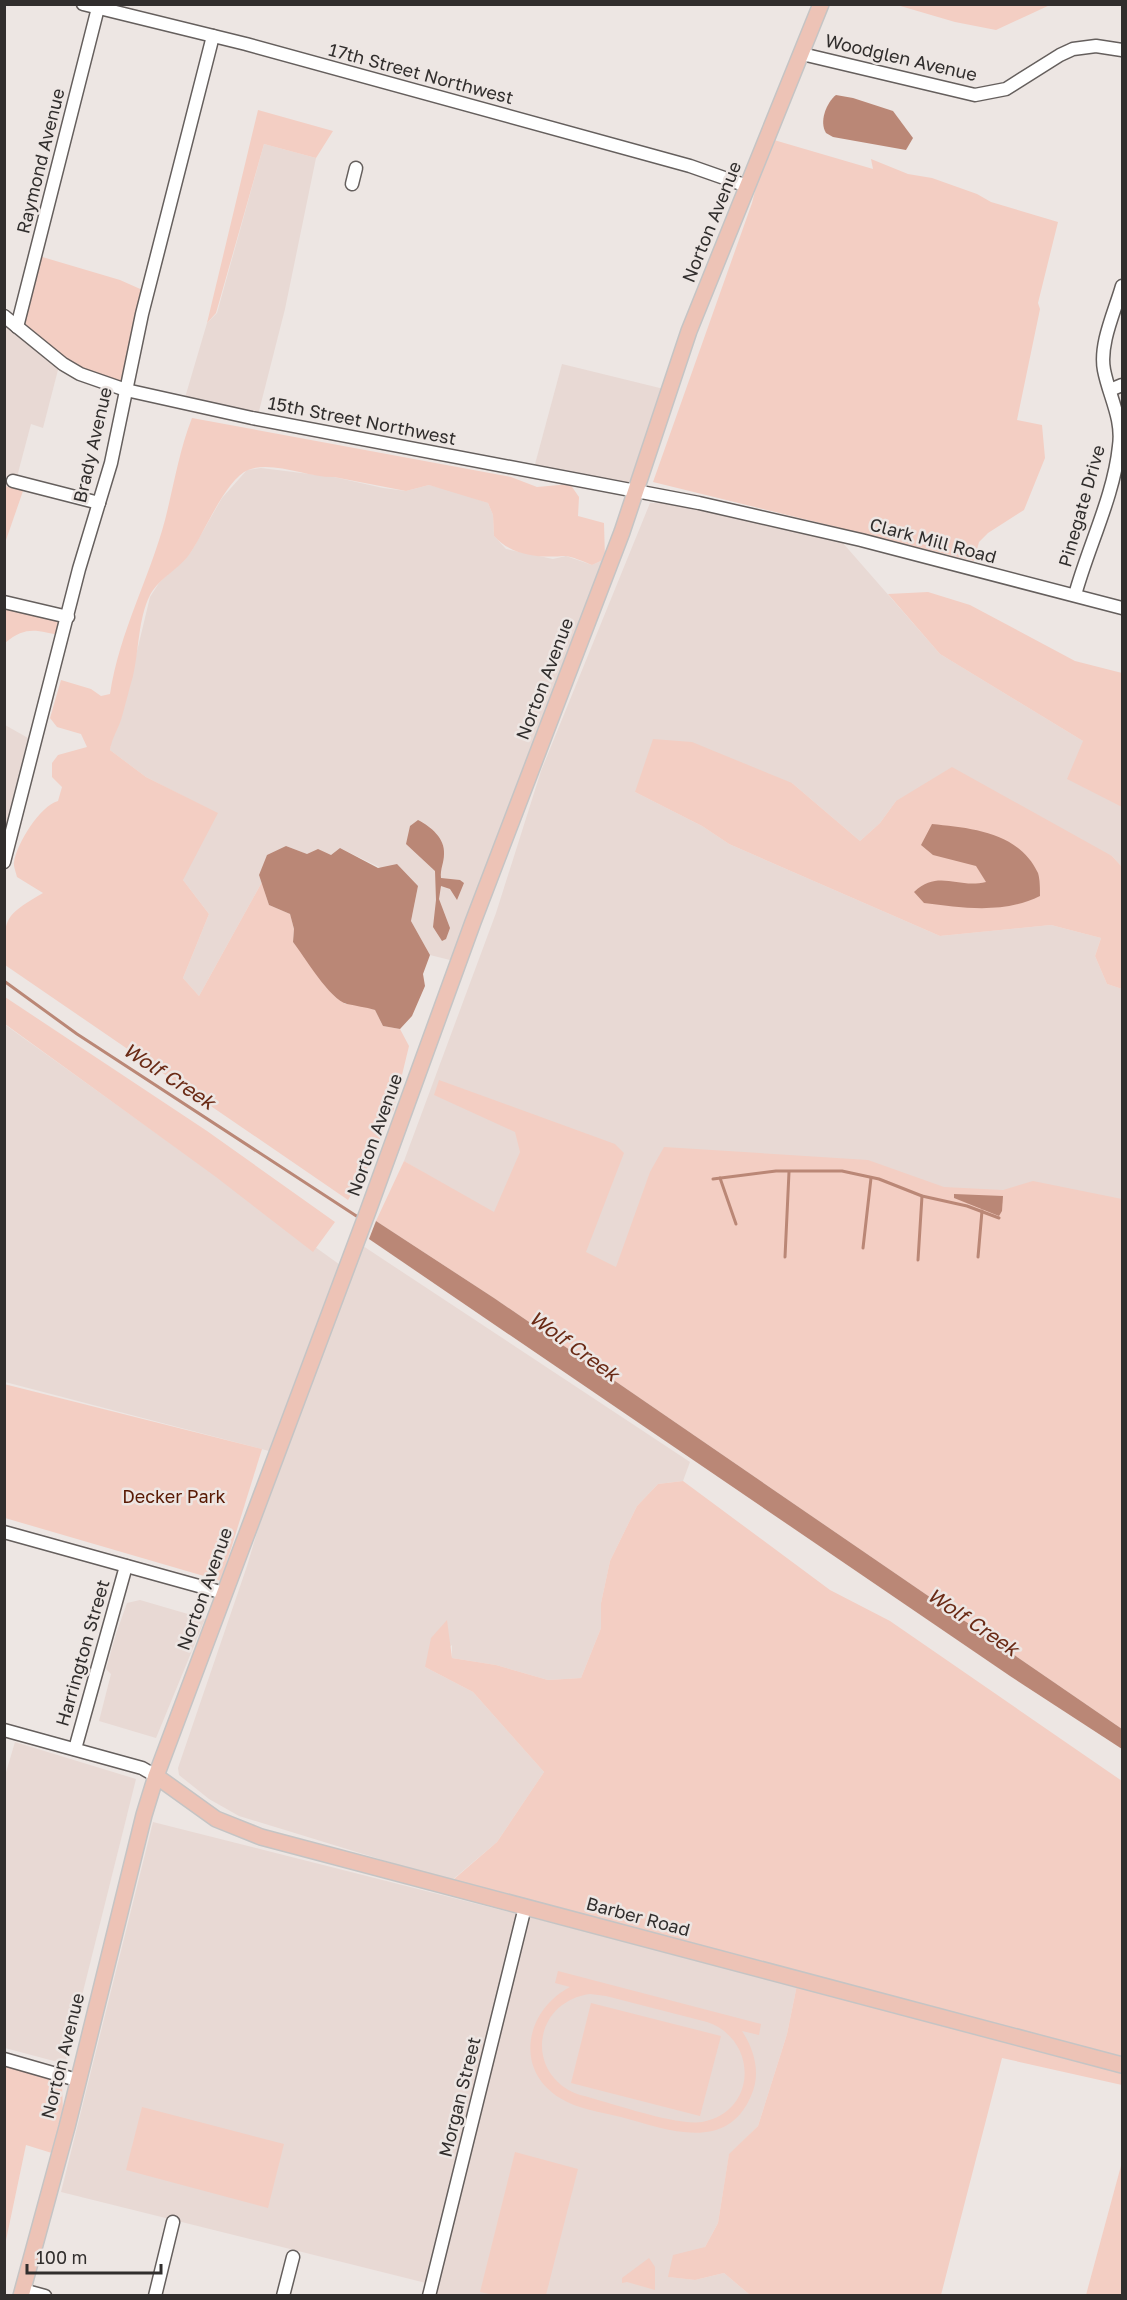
<svg xmlns="http://www.w3.org/2000/svg" width="1127" height="2300" font-family="'Golos Text',sans-serif">
<rect width="100%" height="100%" fill="#ede6e3"/>
<g fill="#e8d9d4">
<path d="M264,144L316,158L285,309L258,415L184,401L207,323L217,313Z"/>
<path d="M4,322L59,366L43,428L31,424L14,488L5,486Z"/>
<path d="M562,364L668,390L636,487L534,468Z"/>
<path d="M261,468L334,477L383,488L406,491L429,485L450,490L488,503L493,515L494,536L506,549L553,559L566,556L592,565L605,559L454,961L430,955L411,921L418,886L340,848L331,855L307,854L286,846L259,875L262,882L199,996L183,978L209,914L183,880L187,798L146,777L110,750L112,735L120,722L150,597L159,583L191,552L222,498L247,470Z"/>
<path d="M650,503H680L842,542L940,654L1083,741L1122,807V867L1112,856L896,801L880,823L860,841L792,783L635,792L702,826L729,844L940,936L1051,925L1101,938L1095,956L1107,984L1122,989V1233L920,1293L731,1268L622,1293L404,1161L496,913L541,771Z"/>
<path d="M5,725L28,738L5,830Z"/>
<path d="M4,1024L343,1267L269,1451L5,1382Z"/>
<path d="M357,1242L690,1462L683,1481L658,1484L637,1506L610,1561L601,1603V1628L581,1678L548,1680L496,1665L452,1658V1645L425,1667L473,1692L544,1772L497,1842L451,1881L239,1816L209,1799L179,1775L178,1768L247,1566L293,1412Z"/>
<path d="M140,1600L205,1619L156,1738L99,1721L111,1674L106,1669L116,1634L127,1603Z"/>
<path d="M15,1742L136,1779L65,2064L5,2048L4,1779Z"/>
<path d="M153,1822L797,1985L787,2034L758,2126L729,2155L718,2223L705,2247L669,2277L695,2280L724,2273L750,2295H434L436,2286L426,2283L61,2192Z"/>
</g>
<g fill="#f3cec3" fill-rule="evenodd">
<path d="M897,5H1050L996,30L955,22Z"/>
<path d="M258,110L333,131L316,158L264,144L216,313L207,323Z"/>
<path d="M774,140L873,169L871,159L908,174L932,178L977,194L991,202L1058,222L1038,303L1040,309L1017,420L1042,425L1045,458L1024,510L988,533L979,542L974,561L653,482L752,203L759,175Z"/>
<path d="M39,256L120,280L147,292L123,386L81,371L19,326Z"/>
<path d="M192,418L511,477L537,487L570,484L579,497L578,516L604,523L605,559L592,565C584,562 572,556 564,556C539,558 512,556 494,536L493,515L488,503L429,485L406,491L334,477C310,478 272,460 248,470C226,479 204,533 191,552C180,569 160,577 150,595C138,619 139,651 133,676C129,690 125,706 121,720C117,731 112,738 110,750L146,777L218,813L183,880L209,914L183,978L199,996L262,882L269,905L290,914L294,929L293,942L345,1004H358L375,1010L383,1026L400,1029L409,1046L393,1112L390,1110L373,1158L348,1200L5,965C4,918 2,917 43,893L17,877C16,872 13,866 14,862C17,843 40,806 58,801L62,787L52,777V763L58,755L87,747L81,734L57,727L50,718L61,680L91,689L101,696L110,694C120,630 149,580 165,520C174,485 179,451 192,418Z"/>
<path d="M5,486L23,491L5,543L4,486Z"/>
<path d="M928,592L970,605L1075,661L1122,673V807L1067,779L1083,741L940,654L888,594Z"/>
<path d="M4,602L68,617L63,636C37,631 27,625 5,643Z"/>
<path d="M653,739L692,742L792,783L860,841L880,823L896,801L952,767L1112,856L1122,867V989L1107,984L1095,956L1101,938L1051,925L940,936L729,844L702,826L635,792Z"/>
<path d="M5,997L207,1131L335,1222L313,1252L216,1177L5,1024Z"/>
<path d="M439,1080L615,1144L624,1153L586,1252L616,1267L650,1172L664,1147L868,1160L944,1187L1003,1190L1033,1181L1122,1199V1729L494,1298L376,1221L404,1161L494,1212L520,1152L515,1132L434,1095Z"/>
<path d="M4,1384L262,1449L221,1581L5,1518Z"/>
<path d="M683,1481L830,1590L890,1621L1122,1781V2085L1002,2058L941,2295H750L724,2273L695,2280L668,2277L673,2255L705,2247L718,2223L729,2154L758,2126L787,2034L798,1980L446,1886L497,1842L544,1772L473,1692L425,1667L431,1638L447,1620L452,1658L496,1665L548,1680L581,1678L601,1628V1603L610,1561L637,1506L658,1484Z"/>
<path d="M558,1971L761,2024L759,2035L742,2031C755,2051 761,2074 751,2096C726,2154 666,2129 621,2117C601,2112 577,2109 560,2098C513,2069 526,2010 570,1987L555,1983ZM590,1994L606,1996L707,2022C758,2039 758,2112 702,2122C675,2126 609,2102 580,2095C524,2076 532,2002 590,1994Z"/>
<path d="M591,2003L721,2036L700,2116L571,2083Z"/>
<path d="M5,2064L52,2079L62,2085L63,2112L55,2154L26,2145L5,2245Z"/>
<path d="M142,2107L284,2144L268,2208L126,2170Z"/>
<path d="M515,2152L578,2169L546,2295H494L480,2292Z"/>
<path d="M1122,2162V2295H1086Z"/>
<path d="M649,2258L655,2267V2290L627,2282L622,2283V2278Z"/>
</g>
<g fill="#ba8776">
<path d="M836,95L853,98L893,111L913,138L906,150L833,137L826,133C819,122 826,103 836,95Z"/>
<path d="M418,820C431,827 445,838 444,854C444,863 440,869 441,878L460,880L464,883L457,900L450,889L441,886L439,899L450,928L446,939L442,941L433,927L436,900L435,871L406,844L410,826Z"/>
<path d="M932,824C971,828 1019,832 1038,873C1040,879 1040,889 1040,896C1004,914 963,908 924,903L914,892C939,869 957,889 986,882L976,866L933,855L921,845Z"/>
<path d="M286,846L307,854L318,849L331,855L340,848L378,868L397,864L418,886L411,921L430,955L423,974L425,986L412,1016L400,1029L383,1026L375,1010C365,1007 356,1006 347,1004C330,1000 304,956 293,942L294,929L290,914L269,905L259,875L267,855Z"/>
<path d="M954,1194L1003,1196L1002,1211L999,1216L954,1198Z"/>
<path d="M376,1221L494,1298L1122,1729V1749L1010,1676L369,1239Z"/>
</g>
<g fill="none" stroke-linecap="round" stroke-linejoin="round">
<g stroke="#ba8776" stroke-width="3">
<path d="M4,981L77,1034L361,1219"/>
<path d="M720,1178L736,1224"/>
<path d="M713,1179L776,1171H842L879,1179L922,1196L967,1206L999,1218"/>
<path d="M863,1248L871,1178"/>
<path d="M785,1257L789,1172"/>
<path d="M978,1257L982,1211"/>
<path d="M918,1260L922,1196"/>
</g>
<defs>
<g id="minor">
<path d="M83,4L246,44L690,166L747,186"/>
<path d="M802,54L975,95L1006,89L1060,55L1073,49L1096,46L1122,50"/>
<path d="M352,184L356,168"/>
<path d="M4,316L63,364L80,374L126,390L252,418L699,503L861,540L1122,608"/>
<path d="M17,327L99,4"/>
<path d="M1110,390L1122,385"/>
<path d="M13,481L99,503"/>
<path d="M1075,595C1088,547 1114,496 1119,446C1123,419 1109,396 1104,370C1099,344 1115,311 1122,286"/>
<path d="M4,602L68,617"/>
<path d="M4,862L79,569L111,463L142,314L213,36"/>
<path d="M4,1532L224,1593"/>
<path d="M4,1730L142,1768L156,1776"/>
<path d="M75,1749L126,1566"/>
<path d="M4,2059L77,2080"/>
<path d="M23,2290L45,2296"/>
<path d="M155,2296L173,2222"/>
<path d="M283,2296L293,2257"/>
<path d="M429,2296L525,1907"/>
</g>
<g id="major">
<path d="M156,1776L216,1819L261,1837L1122,2065"/>
<path d="M21,2296L67,2127L144,1815L156,1776L368,1211L473,922L622,532L689,331L821,4"/>
</g>
</defs>
<use href="#minor" stroke="#655f5d" stroke-width="15"/>
<use href="#major" stroke="#c5c4c4" stroke-width="18"/>
<use href="#minor" stroke="#fff" stroke-width="12"/>
<use href="#major" stroke="#edc3b6" stroke-width="15"/>
</g>
<g text-anchor="middle" stroke-width="5" stroke-linejoin="round" paint-order="stroke">
<g font-size="18" fill="#312e2d" stroke="#ede6e3">
<text transform="translate(901 58) rotate(13)" y="6">Woodglen Avenue</text>
<text transform="translate(421 74) rotate(15)" y="6">17th Street Northwest</text>
<text transform="translate(41 161) rotate(-76)" y="6">Raymond Avenue</text>
<text transform="translate(712 222) rotate(-68)" y="6">Norton Avenue</text>
<text transform="translate(362 421) rotate(11)" y="6">15th Street Northwest</text>
<text transform="translate(93 445) rotate(-77)" y="6">Brady Avenue</text>
<text transform="translate(1082 506) rotate(-74)" y="6">Pinegate Drive</text>
<text transform="translate(933 541) rotate(15)" y="6">Clark Mill Road</text>
<text transform="translate(545 679) rotate(-69)" y="6">Norton Avenue</text>
<text transform="translate(375 1135) rotate(-70)" y="6">Norton Avenue</text>
<text transform="translate(205 1589) rotate(-70)" y="6">Norton Avenue</text>
<text transform="translate(83 1653) rotate(-74)" y="6">Harrington Street</text>
<text transform="translate(638 1917) rotate(15)" y="6">Barber Road</text>
<text transform="translate(63 2056) rotate(-76)" y="6">Norton Avenue</text>
<text transform="translate(460 2097) rotate(-76)" y="6">Morgan Street</text>
</g>
<g font-size="18" fill="#581903" stroke="#ede6e3">
<text x="174" y="1503">Decker Park</text>
</g>
<g font-size="20" font-style="italic" fill="#6a2a15" stroke="#ede6e3">
<text transform="translate(169 1076) rotate(33)" y="7">Wolf Creek</text>
<text transform="translate(574 1346) rotate(36)" y="7">Wolf Creek</text>
<text transform="translate(973 1622) rotate(34)" y="7">Wolf Creek</text>
</g>
</g>
<rect width="1127" height="2300" fill="none" stroke="#312e2d" stroke-width="12"/>
<path d="M27 2264v9h134v-9" fill="none" stroke="#312e2d" stroke-width="3"/>
<text x="36" y="2264" font-size="18" fill="#312e2d" stroke="#ede6e3" stroke-width="4.5" paint-order="stroke">100 m</text>
</svg>
